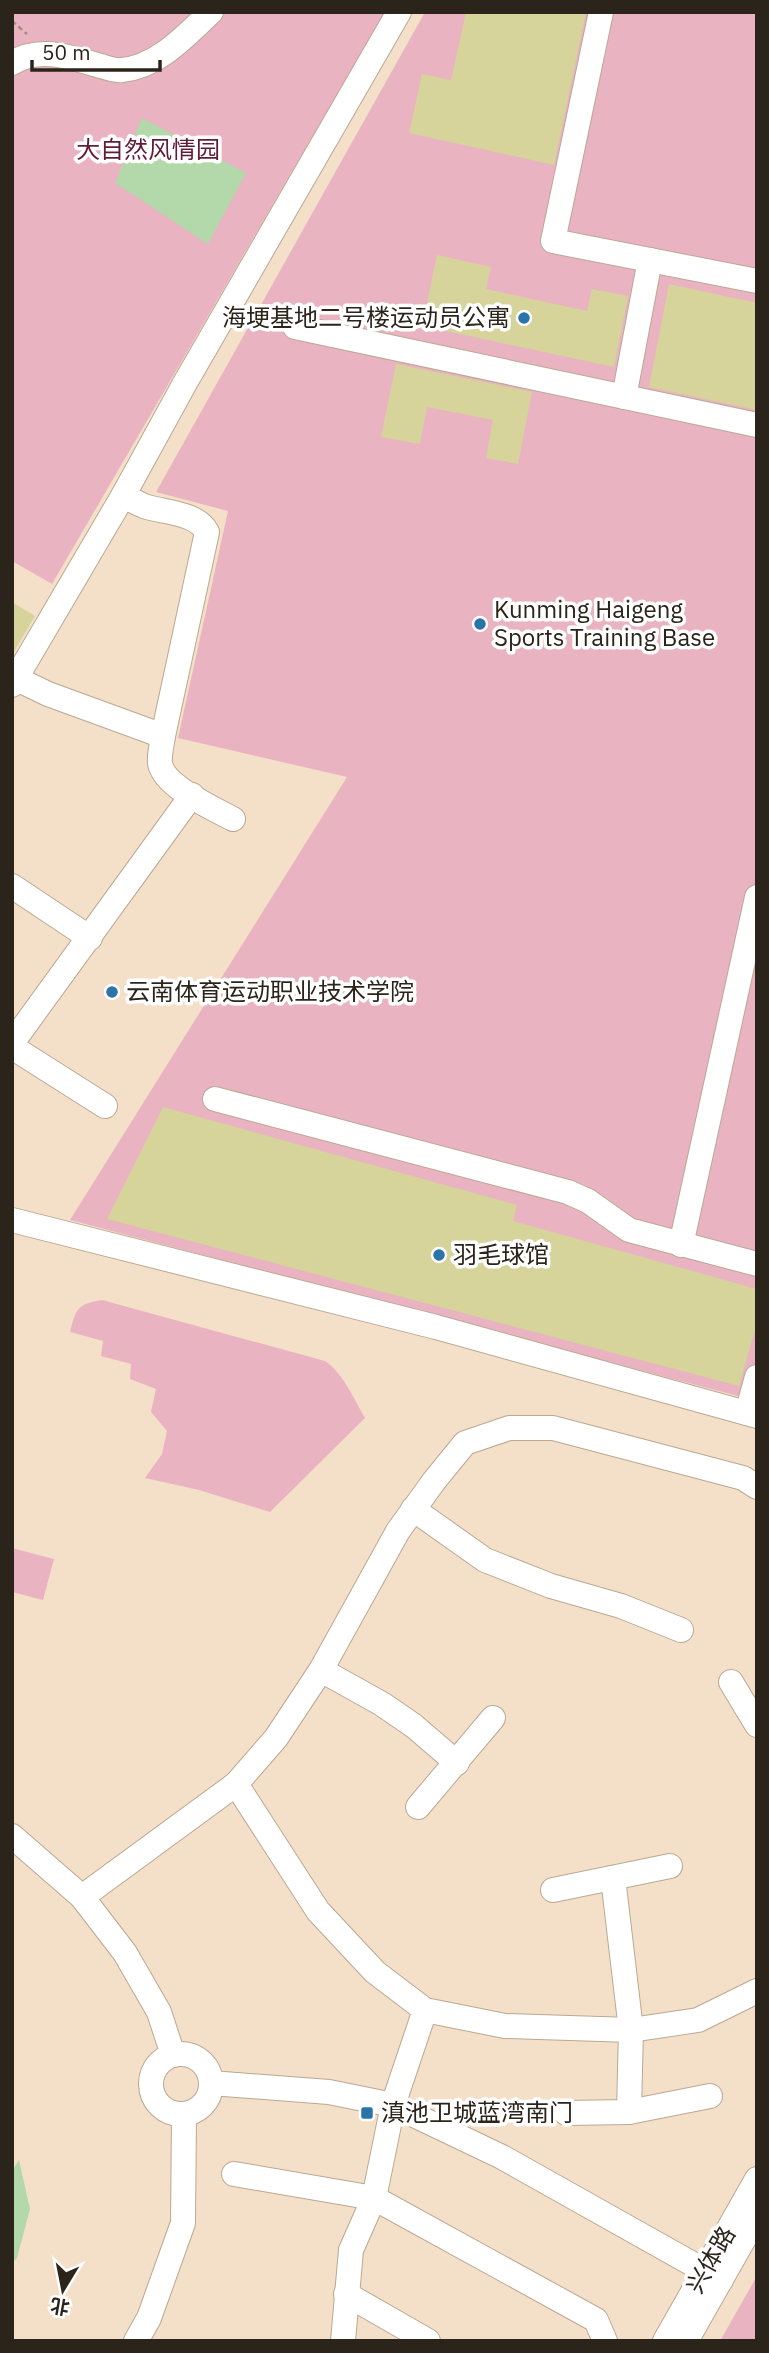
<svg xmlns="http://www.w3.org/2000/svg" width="769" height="2353" font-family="'IBM Plex Sans','Noto Sans SC',sans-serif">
<rect width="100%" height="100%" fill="#f4e0c9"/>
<g fill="#eab3c1">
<path d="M12,12H385L52,584L12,561Z"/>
<path d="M425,12H757V1401L70,1220L347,777L178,738L228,511L156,492Z"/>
<path d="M102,1300L325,1361C343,1373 354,1399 365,1418L270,1512L199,1490L145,1478L162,1454L167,1431L151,1412L156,1389L130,1379L131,1364L101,1356L103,1341L70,1332C76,1309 77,1304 102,1300Z"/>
<path d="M12,1548L54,1559L43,1600L12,1592Z"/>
<path d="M757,2276V2341H720Z"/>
</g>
<g fill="#b3d8aa">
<path d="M142,118L246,173L208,244L115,183Z"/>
<path d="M19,2160L30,2209L17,2258L12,2263V2171Z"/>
</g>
<g fill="#d6d39b">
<path d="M466,12H586L554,165L409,133L422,74L451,80Z"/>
<path d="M437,255L491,267L486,289L587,311L592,289L628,296L614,367L422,326Z"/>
<path d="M669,284L757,303V410L649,387Z"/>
<path d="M396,364L532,392L518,464L486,458L493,420L427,407L420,444L381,437Z"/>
<path d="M12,602L35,616L12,655Z"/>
<path d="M163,1107L517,1205L513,1221L757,1289V1323L739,1386L107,1219Z"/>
</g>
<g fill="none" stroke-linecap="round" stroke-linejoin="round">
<defs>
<g id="minor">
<path d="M601,12L553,241L757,281"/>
<path d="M12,63C40,45 72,58 101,66C107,68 115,71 122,70C158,67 186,35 211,12"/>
<path d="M295,327L757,425"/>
<path d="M624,397L650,260"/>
<path d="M123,496C130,499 137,503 144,506C165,513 196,512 207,532L163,736C162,744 159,755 160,763C163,786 214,809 233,819"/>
<path d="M17,679L48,694L163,736"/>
<path d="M12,685L123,496L185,383L399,12"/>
<path d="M12,886L90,938"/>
<path d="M12,1043L192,795"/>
<path d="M12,1047L105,1106"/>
<path d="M215,1099L568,1192L588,1201L629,1230L757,1264"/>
<path d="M12,1220L436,1327L757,1416"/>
<path d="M681,1245L757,897"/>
<path d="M747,1413L757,1377"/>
<path d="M757,1487L743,1478L553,1428H509L465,1443L434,1481L398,1531L321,1670L276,1738L236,1784L318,1911L375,1972L425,2010L505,2026L631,2030L698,2020L757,1991"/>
<path d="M413,1509L485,1560L551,1586L621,1606L681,1630"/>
<path d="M321,1670L382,1704L414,1726L457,1763"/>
<path d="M731,1682L757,1725"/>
<path d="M418,1807L493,1718"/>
<path d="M12,1836L82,1897L125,1953L159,2012L173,2055"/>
<path d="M613,1878L631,2030L629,2112"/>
<path d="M553,1890L670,1866"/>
<path d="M82,1897L236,1784"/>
<circle cx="181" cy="2084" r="30"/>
<path d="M211,2083L329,2092L393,2105L502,2157L721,2280"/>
<path d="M566,2113L629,2112L710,2096"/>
<path d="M234,2174L374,2198L596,2320L605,2341"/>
<path d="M346,2294L428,2341"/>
<path d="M136,2341L149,2318L183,2223L184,2115"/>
<path d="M343,2341L351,2250L374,2198L393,2105L425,2010"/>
<path d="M665,2341L757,2179"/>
<path d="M686,2341L757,2216"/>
</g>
</defs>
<use href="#minor" stroke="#bba892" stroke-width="26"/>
<path stroke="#a09281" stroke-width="2.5" stroke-dasharray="5 3.5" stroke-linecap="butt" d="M12,21L27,34"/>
<use href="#minor" stroke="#fff" stroke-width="24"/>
</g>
<g fill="#2b74a8" stroke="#fff" stroke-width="2.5">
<circle cx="524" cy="318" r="7"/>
<circle cx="480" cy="624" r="7"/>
<circle cx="112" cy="992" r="7"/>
<circle cx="439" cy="1255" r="7"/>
<rect x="360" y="2106" width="14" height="14" rx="3.5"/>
</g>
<g text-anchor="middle" stroke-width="7" stroke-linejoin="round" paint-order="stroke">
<g font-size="24" fill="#611c35" stroke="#fff">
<text x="148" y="158">大自然风情园</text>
</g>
<g font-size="24" fill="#2b241b" stroke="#fff" text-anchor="start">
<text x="510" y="326" text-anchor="end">海埂基地二号楼运动员公寓</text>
<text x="494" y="618">Kunming Haigeng<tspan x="494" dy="28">Sports Training Base</tspan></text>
<text x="126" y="1000">云南体育运动职业技术学院</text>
<text x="453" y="1263">羽毛球馆</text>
<text x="381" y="2121">滇池卫城蓝湾南门</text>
</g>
<g font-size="24" fill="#2b241b" stroke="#fff">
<text transform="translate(711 2260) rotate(-60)" y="8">兴体路</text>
</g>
</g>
<rect width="769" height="2353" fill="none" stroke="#2b241b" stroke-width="28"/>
<g transform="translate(63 2290) rotate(190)" stroke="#ffffff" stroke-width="5" paint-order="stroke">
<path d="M0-5L12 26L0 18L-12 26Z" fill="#2b241b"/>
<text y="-10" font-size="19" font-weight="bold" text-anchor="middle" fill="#2b241b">北</text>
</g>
<path d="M32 60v10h128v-10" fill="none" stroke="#2b241b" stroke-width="3.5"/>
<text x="42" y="60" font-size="21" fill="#2b241b" stroke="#ffffff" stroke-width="5" paint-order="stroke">50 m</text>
</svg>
